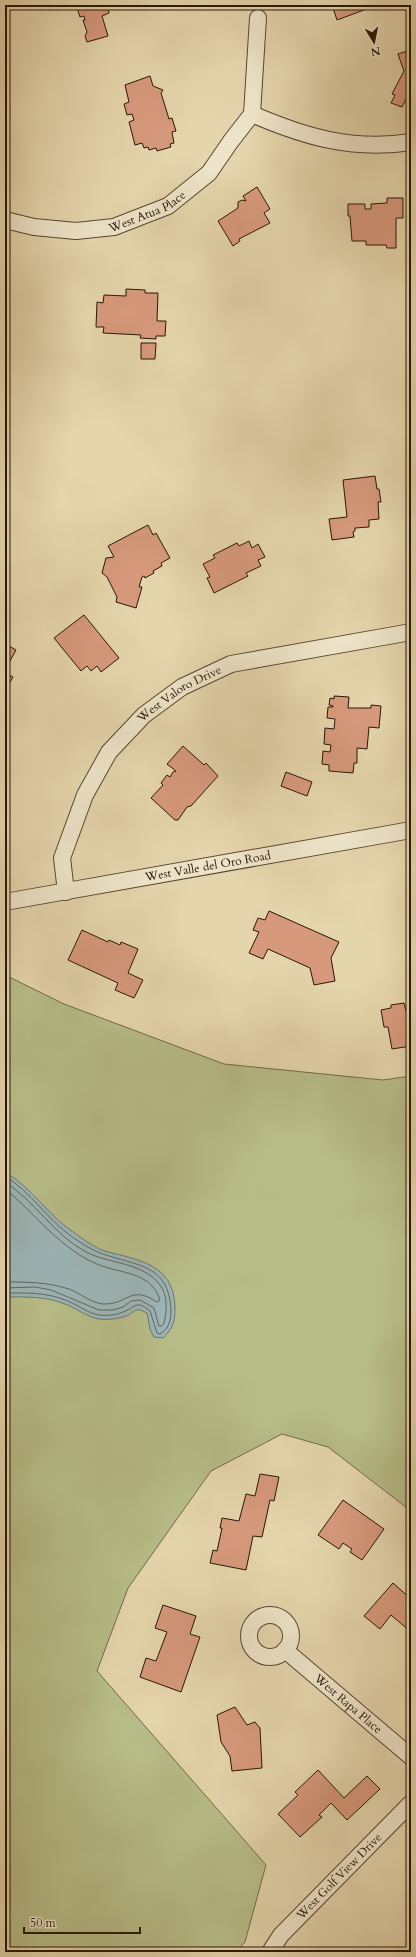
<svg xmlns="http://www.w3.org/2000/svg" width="416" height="1957" font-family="Cardo,serif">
<rect width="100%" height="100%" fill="#e5d5ac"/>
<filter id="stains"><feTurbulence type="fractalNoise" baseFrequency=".005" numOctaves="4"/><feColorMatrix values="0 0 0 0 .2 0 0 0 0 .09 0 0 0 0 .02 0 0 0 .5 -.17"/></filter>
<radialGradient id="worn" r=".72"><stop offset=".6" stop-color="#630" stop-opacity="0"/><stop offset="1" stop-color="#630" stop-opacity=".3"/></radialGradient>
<path fill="#b7bd88" stroke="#706a46" d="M5,975L64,1004L224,1064L383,1080L411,1076V1511L328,1447L282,1434L211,1471L128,1588L97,1671L266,1865L245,1942L236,1952H5Z"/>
<path fill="#9cb5b6" stroke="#6e766f" d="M5,1172C32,1188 48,1215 73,1232C83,1239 93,1247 105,1251C137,1260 173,1263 175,1306C175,1321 174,1327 163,1338L154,1337L150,1329L147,1313C134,1306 136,1312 126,1316C118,1319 107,1320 99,1319C87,1317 76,1308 65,1304C45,1296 26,1297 5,1297Z"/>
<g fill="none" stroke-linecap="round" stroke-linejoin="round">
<g stroke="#62665e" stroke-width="1">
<path d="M5,1176C31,1192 47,1219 71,1236C81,1243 91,1250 103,1254C137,1266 169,1264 171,1310C171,1320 169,1329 160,1334L157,1333L150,1311C136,1299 135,1308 123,1312C116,1315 107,1316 99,1315C87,1313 77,1304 65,1300C45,1292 26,1293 5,1293"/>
<path d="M5,1182C35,1201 54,1235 86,1252C109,1264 143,1262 160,1285C168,1295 167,1311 164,1323L162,1326H159L154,1308L140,1300L131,1301L123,1307L113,1310H99L51,1290L35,1287L5,1288"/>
<path d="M5,1189C36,1214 59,1248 97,1264C120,1274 151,1271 160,1300L157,1302C130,1284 128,1305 103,1304C91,1303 80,1293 69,1289C47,1282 27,1282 5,1282"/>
</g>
</g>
<g fill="#d7997c" stroke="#281705">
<path d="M76,5H108L109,13L102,16L108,36L87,42L85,36L87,32L83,20H85L84,16L80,17Z"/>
<path d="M332,5H362L364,10L337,20Z"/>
<path d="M411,50V99L410,101L406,99L402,107L391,103L395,95L392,94L404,71L398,54Z"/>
<path d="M150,76L153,86L163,90L161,93L169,119L172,118L176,131L172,132L174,143L170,144L171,147L157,151L156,148L149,150L148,147L144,148L142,143L135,145L129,122L134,120L132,114L127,115L124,104L129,102L125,85Z"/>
<path d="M257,187L270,209L264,213L270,223L239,239L240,241L233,246L218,221L238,208V202L242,200L246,201L243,196Z"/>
<path d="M387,198H403V218H396V248H387L386,245H366V241H352L350,216H348V204H365V209H371V204L387,203Z"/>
<path d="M126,289L145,290V293H158L157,321H166L165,336H156V339L140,338L141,335L103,333L104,327H96L97,302L103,303L104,295L126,296Z"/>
<path d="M141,343H156L155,359H141Z"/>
<path d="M375,476L377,489H379L381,502H378L379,519L369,520V527L355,528V531L353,532L354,537L332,540L329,519L347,517L343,480Z"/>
<path d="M148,525L153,535L156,533L170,558L161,563L162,566L153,571L154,573L145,578L144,576L142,577L139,587H142L136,608L116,602L117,597L107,577L102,573L106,558L114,557L108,546Z"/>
<path d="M249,541L252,548L258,544L265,557L258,560L261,566L246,573L248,576L214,593L207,578L210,577L203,564L215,558L213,555L237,543L239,546Z"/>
<path d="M84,615L119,658L101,672L97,666L91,671L87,666L81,671L54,638Z"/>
<path d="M5,644L16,650L5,670Z"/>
<path d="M5,673L13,677L5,691Z"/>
<path d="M334,696L349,697L348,708H371V705L381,706L379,728L369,727L367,749L357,748V763H354L353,773L329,771V765L322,764L323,751L330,752L331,745L324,744L325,728L334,729L335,719L327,718L328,707H333V706L329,705L330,698L334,699Z"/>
<path d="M183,746L204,765L206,763L218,776L191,806L187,807L178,820H175L151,798L163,785L161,783L167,775L170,777L173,772L176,771L167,764Z"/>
<path d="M286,772L312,782L307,796L281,786Z"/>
<path d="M269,911L339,942L331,958L335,981L314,985L310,968L268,949L263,959L249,953L259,932L253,930L258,918L265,920Z"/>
<path d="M82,930L108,942L109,940L120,945L121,942L138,949L128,973L143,980L134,998L115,990L118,983L68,960Z"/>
<path d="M407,955H411V975H410Z"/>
<path d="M404,1003L406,1011H408L407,1006L411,1005V1046L392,1049L388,1027H384L381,1010L391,1008V1005Z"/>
<path d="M260,1474L279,1477L274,1501L270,1500L262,1537L253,1536L246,1570L210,1563L213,1550L217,1551L222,1528H220L222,1518L239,1521L246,1494L255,1496Z"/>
<path d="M343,1500L384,1529L362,1560L350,1552L352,1549L343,1543L339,1549L318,1535Z"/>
<path d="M393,1583L411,1599V1632L391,1615L380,1629L364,1616Z"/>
<path d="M163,1605L196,1616L190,1634L200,1637L181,1692L140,1677L146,1658L156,1661L167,1632L155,1628Z"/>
<path d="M235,1707L247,1725L255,1722L260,1728L262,1768L232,1771L230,1756L221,1742L217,1715Z"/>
<path d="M318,1770L344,1798L367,1776L380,1789L347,1820L331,1803L319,1815L322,1817L300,1837L278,1814L298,1795L295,1792Z"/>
</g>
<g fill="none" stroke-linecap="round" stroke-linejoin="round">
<defs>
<g id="street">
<path d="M252,114C305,137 353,151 411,142"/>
<path id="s1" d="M5,220L34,227L76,231L114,227L168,206L209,173L231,141L252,114L258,18"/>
<path id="s2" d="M66,892L62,858L85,795L109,752L144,715L182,687L231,664L411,632"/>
<path id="s3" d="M5,902L411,830"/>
<circle cx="270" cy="1636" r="21"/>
<path id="s4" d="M285,1650L411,1757"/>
<path id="s5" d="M270,1952L281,1935L411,1803"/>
</g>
</defs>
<use href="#street" stroke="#57462f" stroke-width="18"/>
<use href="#street" stroke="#eee4c9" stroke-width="16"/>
</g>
<g text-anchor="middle" stroke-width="3" stroke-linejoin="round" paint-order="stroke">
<g font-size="12" fill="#281705" stroke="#eee4c9">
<text dy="4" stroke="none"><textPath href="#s1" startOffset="147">West Atua Place</textPath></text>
<text dy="4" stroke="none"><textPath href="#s2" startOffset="243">West Valoro Drive</textPath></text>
<text dy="4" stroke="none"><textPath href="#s3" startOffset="206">West Valle del Oro Road</textPath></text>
<text dy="4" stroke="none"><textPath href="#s4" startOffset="83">West Rapa Place</textPath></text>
<text dy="4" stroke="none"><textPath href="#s5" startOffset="103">West Golf View Drive</textPath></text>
</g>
</g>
<rect width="416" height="1957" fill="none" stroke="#e5d5ac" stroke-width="20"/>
<rect x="6" y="6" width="404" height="1945" fill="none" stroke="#281705" stroke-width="2"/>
<rect x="10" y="10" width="396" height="1937" fill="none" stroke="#281705"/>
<g transform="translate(374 42) rotate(170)" stroke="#eee4c9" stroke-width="3" paint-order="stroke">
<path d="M0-3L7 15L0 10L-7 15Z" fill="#281705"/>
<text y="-6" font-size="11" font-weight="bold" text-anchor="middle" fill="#281705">N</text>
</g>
<path d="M24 1927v6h116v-6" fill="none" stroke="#281705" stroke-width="2"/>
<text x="30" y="1927" font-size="12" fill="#281705" stroke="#eee4c9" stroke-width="3" paint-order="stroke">50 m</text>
<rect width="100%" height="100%" filter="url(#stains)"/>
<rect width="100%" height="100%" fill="url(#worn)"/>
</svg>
